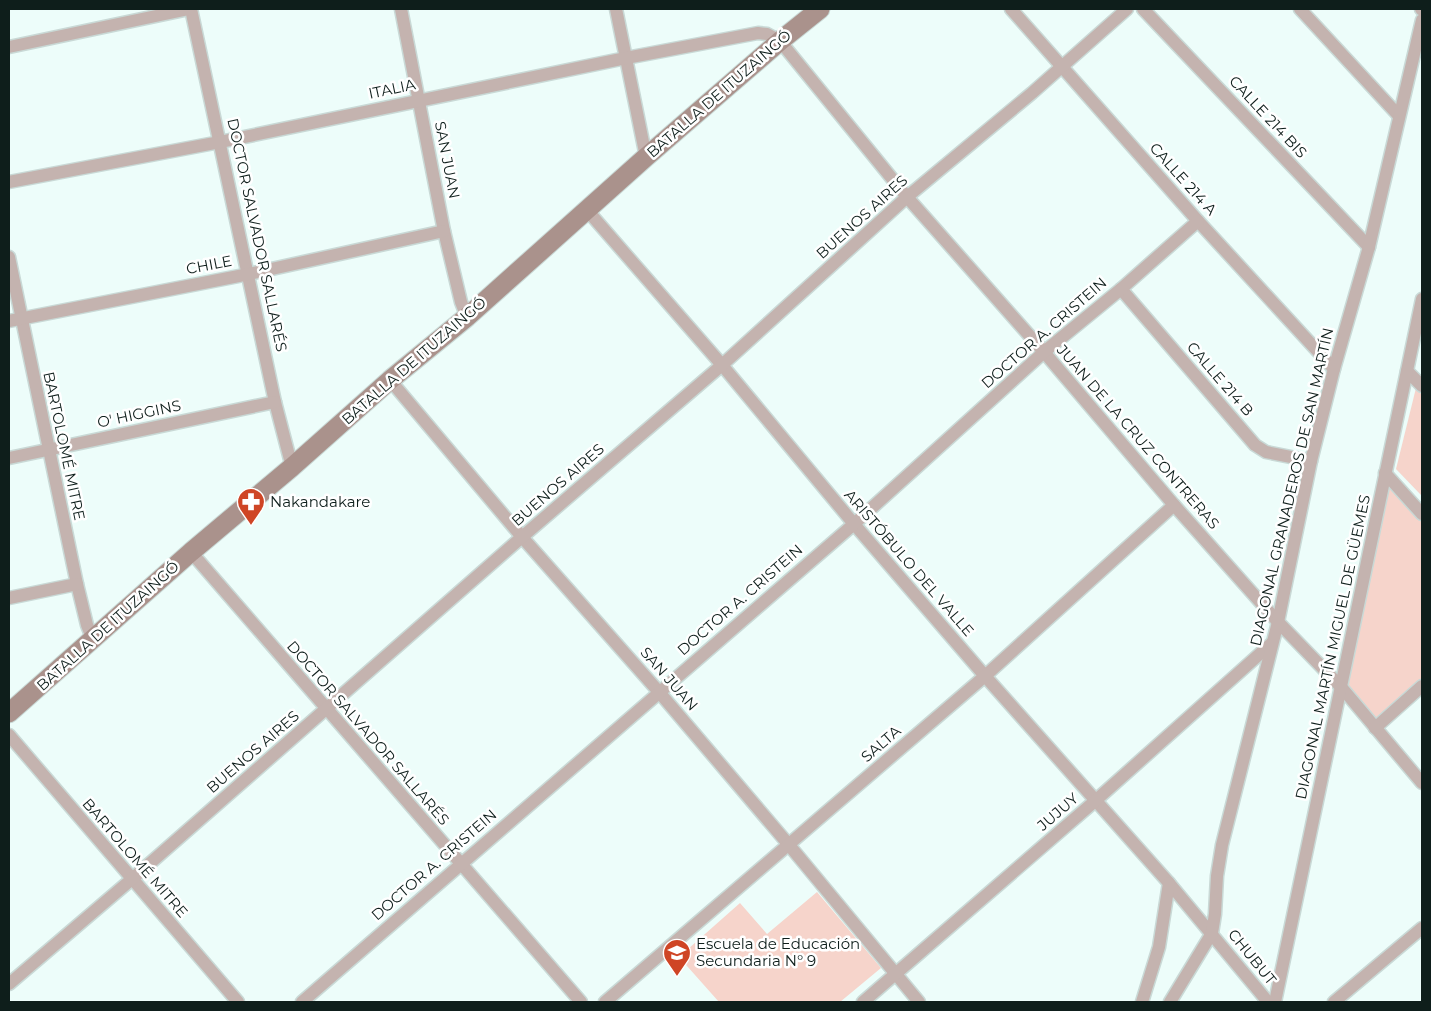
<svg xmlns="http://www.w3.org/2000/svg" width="1431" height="1011" font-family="Montserrat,sans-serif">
<rect width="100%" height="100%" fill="#edfdfa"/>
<g fill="#f6d4cb">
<path d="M1416,388L1422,395V493L1421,495L1396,469Z"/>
<path d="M1389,485L1422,522V678L1376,718L1348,687Z"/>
<path d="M817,892L881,968L840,1002H719L679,957L740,903L767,934Z"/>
</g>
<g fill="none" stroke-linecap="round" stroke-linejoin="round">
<defs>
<g id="street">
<path d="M191,9L275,402L292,467"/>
<path d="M401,9L444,231L461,302L467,317"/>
<path d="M616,9L646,157"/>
<path d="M1011,9L1198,221L1334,369"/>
<path d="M1143,9L1369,247"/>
<path d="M1300,9L1399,116"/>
<path d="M1421,9L1422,10"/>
<path d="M9,47L189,9"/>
<path d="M9,182L220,142L626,58L758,33L767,34L780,41L907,197L1044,352L1174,505L1278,622L1342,688L1422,783"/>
<path d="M587,210L722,365L854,524L985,676L1169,883L1268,1002"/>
<path d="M9,257L77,584L87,625L93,640"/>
<path d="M1121,289L1255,445L1266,452L1311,461"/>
<path d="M9,321L249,274L444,231"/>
<path d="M1407,371L1422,386"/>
<path d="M390,380L522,537L659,692L789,845L919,1002"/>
<path d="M9,458L275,402"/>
<path d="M1385,473L1422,514"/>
<path d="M191,552L581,1002"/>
<path d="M9,598L77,584"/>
<path d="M1375,728L1422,686"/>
<path d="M9,735L238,1002"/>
<path d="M9,984L132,879L522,537L722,365L907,197L1032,93L1127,9"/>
<path d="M302,1002L854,524L1044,352L1121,289L1198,221"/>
<path d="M605,1002L985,676L1174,505"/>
<path d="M863,1002L1095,801L1272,643"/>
<path d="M1142,1002L1159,947L1169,883"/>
<path d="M1170,1002L1212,933L1215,914L1217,876L1222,845L1278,622L1311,461L1334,369L1369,247L1422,20"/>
<path d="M1275,1002L1422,299"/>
<path d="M1334,1002L1422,928"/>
</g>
<path id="secondary" d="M9,713L191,552L292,467L390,380L467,317L646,157L780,41L820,9"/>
</defs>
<use href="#street" stroke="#c9d9d6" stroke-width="15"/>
<use href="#secondary" stroke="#c9d9d6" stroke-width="21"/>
<use href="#street" stroke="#c4b3af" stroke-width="12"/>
<use href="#secondary" stroke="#aa928c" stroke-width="19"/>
</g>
<defs>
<symbol id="pharmacy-pin" viewBox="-11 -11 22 30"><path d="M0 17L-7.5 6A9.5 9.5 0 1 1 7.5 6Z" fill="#cf4525" stroke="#fff"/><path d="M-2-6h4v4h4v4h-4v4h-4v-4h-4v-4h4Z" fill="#fff"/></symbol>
<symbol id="school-pin" viewBox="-11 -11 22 30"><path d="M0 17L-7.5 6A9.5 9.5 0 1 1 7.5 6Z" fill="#cf4525" stroke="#fff"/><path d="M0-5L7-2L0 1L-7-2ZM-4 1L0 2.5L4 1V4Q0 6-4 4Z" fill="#fff"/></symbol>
</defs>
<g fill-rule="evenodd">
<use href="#pharmacy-pin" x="235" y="486" width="32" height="43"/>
<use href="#school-pin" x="661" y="937" width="32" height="43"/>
</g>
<g text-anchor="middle" stroke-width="5" stroke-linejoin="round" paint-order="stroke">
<g font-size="15" fill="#0e1e1b" stroke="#fff">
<text transform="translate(392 89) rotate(-12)" y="5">ITALIA</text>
<text transform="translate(719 94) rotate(-41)" y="5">BATALLA DE ITUZAINGÓ</text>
<text transform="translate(1268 117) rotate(47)" y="5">CALLE 214 BIS</text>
<text transform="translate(447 160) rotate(79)" y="5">SAN JUAN</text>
<text transform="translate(1183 179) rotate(48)" y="5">CALLE 214 A</text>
<text transform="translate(862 217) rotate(-42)" y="5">BUENOS AIRES</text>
<text transform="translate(257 235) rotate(78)" y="5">DOCTOR SALVADOR SALLARÉS</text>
<text transform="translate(209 265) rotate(-11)" y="5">CHILE</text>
<text transform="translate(1044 333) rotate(-41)" y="5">DOCTOR A. CRISTEIN</text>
<text transform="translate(414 361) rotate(-41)" y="5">BATALLA DE ITUZAINGÓ</text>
<text transform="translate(1220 379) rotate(49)" y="5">CALLE 214 B</text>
<text transform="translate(139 414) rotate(-12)" y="5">O' HIGGINS</text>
<text transform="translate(1138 437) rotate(49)" y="5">JUAN DE LA CRUZ CONTRERAS</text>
<text transform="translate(64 446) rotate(78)" y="5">BARTOLOMÉ MITRE</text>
<text transform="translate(558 485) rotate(-41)" y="5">BUENOS AIRES</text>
<text transform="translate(1292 487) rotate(-77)" y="5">DIAGONAL GRANADEROS DE SAN MARTÍN</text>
<text transform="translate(909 563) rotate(49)" y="5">ARISTÓBULO DEL VALLE</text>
<text transform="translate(740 600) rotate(-41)" y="5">DOCTOR A. CRISTEIN</text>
<text transform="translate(108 626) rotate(-42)" y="5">BATALLA DE ITUZAINGÓ</text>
<text transform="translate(1333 647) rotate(-78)" y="5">DIAGONAL MARTÍN MIGUEL DE GÜEMES</text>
<text transform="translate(669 679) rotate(49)" y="5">SAN JUAN</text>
<text transform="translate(368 733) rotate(49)" y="5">DOCTOR SALVADOR SALLARÉS</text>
<text transform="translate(881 744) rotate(-41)" y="5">SALTA</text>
<text transform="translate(253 752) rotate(-41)" y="5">BUENOS AIRES</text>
<text transform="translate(1058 812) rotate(-41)" y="5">JUJUY</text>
<text transform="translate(135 858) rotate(49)" y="5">BARTOLOMÉ MITRE</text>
<text transform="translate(434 865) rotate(-41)" y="5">DOCTOR A. CRISTEIN</text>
<text transform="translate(1252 957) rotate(51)" y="5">CHUBUT</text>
</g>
<g font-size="15" fill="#0e1e1b" stroke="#fff" text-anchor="start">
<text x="270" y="507">Nakandakare</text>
<text x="696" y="949">Escuela de Educación<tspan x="696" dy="17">Secundaria N° 9</tspan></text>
</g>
</g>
<rect width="1431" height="1011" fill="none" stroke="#0e1e1b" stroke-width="20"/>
</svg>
